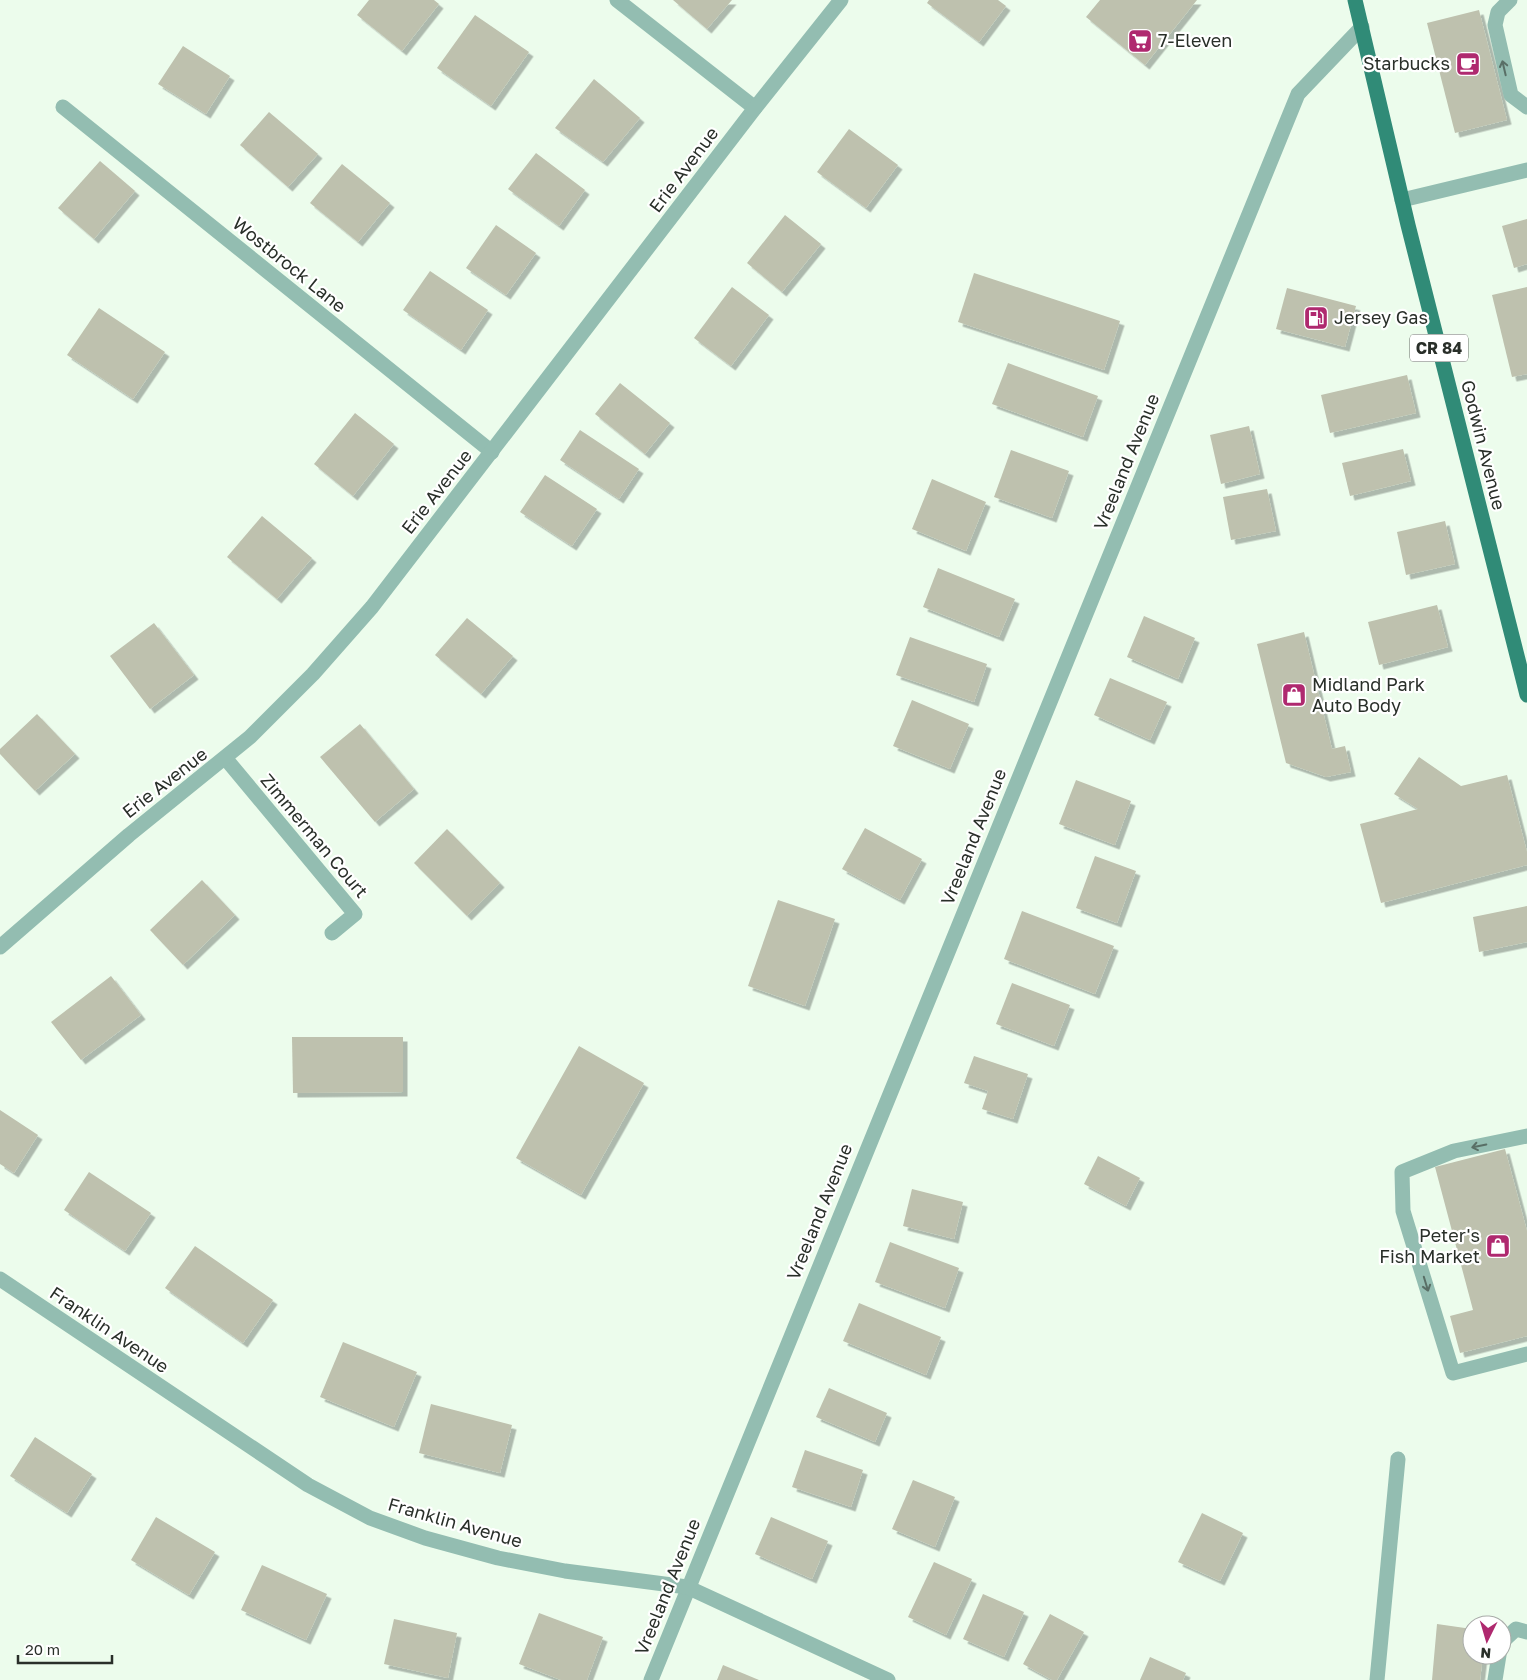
<svg xmlns="http://www.w3.org/2000/svg" width="1527" height="1680" font-family="'Golos Text',sans-serif">
<defs>
<filter id="shadow"><feDropShadow dx="4.5" dy="4.5" stdDeviation="0" flood-color="#0004"/></filter>
</defs>
<rect width="100%" height="100%" fill="#ecfcec"/>
<g fill="#bec1ae" filter="url(#shadow)">
<path d="M369,0H434L439,4L402,51L357,15Z"/>
<path d="M673,0H732L707,29Z"/>
<path d="M929,0H998L1006,6L979,42L927,3Z"/>
<path d="M1100,0H1197L1145,65L1086,17Z"/>
<path d="M1479,10L1507,120L1455,133L1427,23Z"/>
<path d="M475,15L529,52L491,106L437,68Z"/>
<path d="M183,46L230,76L206,114L158,84Z"/>
<path d="M594,79L640,118L603,162L555,128Z"/>
<path d="M269,112L318,154L288,187L240,145Z"/>
<path d="M849,129L898,165L866,208L817,172Z"/>
<path d="M536,153L585,190L559,226L508,189Z"/>
<path d="M100,161L135,191L94,239L58,208Z"/>
<path d="M342,164L390,203L358,242L310,203Z"/>
<path d="M785,215L821,244L782,292L747,263Z"/>
<path d="M1527,219V264L1514,268L1502,226Z"/>
<path d="M496,225L536,253L506,295L466,268Z"/>
<path d="M430,271L488,310L461,350L403,310Z"/>
<path d="M974,273L1120,321L1104,370L958,322Z"/>
<path d="M732,287L769,315L731,366L694,338Z"/>
<path d="M1527,287V374L1512,377L1492,295Z"/>
<path d="M1287,288L1356,306L1345,347L1276,329Z"/>
<path d="M99,308L165,352L133,399L67,355Z"/>
<path d="M1008,363L1098,396L1083,437L992,404Z"/>
<path d="M1407,375L1416,413L1330,433L1321,395Z"/>
<path d="M620,383L670,423L645,454L595,414Z"/>
<path d="M355,413L394,444L353,496L314,464Z"/>
<path d="M1249,426L1260,474L1221,484L1210,435Z"/>
<path d="M580,430L639,469L619,499L560,460Z"/>
<path d="M1403,449L1411,481L1350,496L1342,463Z"/>
<path d="M1011,450L1069,471L1052,518L994,497Z"/>
<path d="M545,475L597,509L572,546L520,512Z"/>
<path d="M932,479L986,502L966,551L912,529Z"/>
<path d="M1267,489L1276,531L1231,540L1223,497Z"/>
<path d="M262,516L312,558L277,599L227,557Z"/>
<path d="M1445,521L1455,564L1406,575L1397,532Z"/>
<path d="M938,568L1015,599L999,637L923,607Z"/>
<path d="M1437,605L1448,647L1379,665L1368,622Z"/>
<path d="M1144,616L1195,638L1178,679L1127,657Z"/>
<path d="M467,618L513,656L481,694L435,655Z"/>
<path d="M154,623L194,675L150,709L110,656Z"/>
<path d="M1304,632L1332,749L1345,746L1351,772L1326,777L1286,763L1257,644Z"/>
<path d="M910,637L987,664L974,702L896,675Z"/>
<path d="M1110,678L1167,702L1150,740L1094,715Z"/>
<path d="M912,700L969,724L950,769L893,746Z"/>
<path d="M37,714L75,754L35,791L0,754V749Z"/>
<path d="M360,724L414,789L375,822L320,757Z"/>
<path d="M1419,757L1461,786L1507,775L1527,852V865L1381,903L1360,824L1418,809L1394,794Z"/>
<path d="M1076,780L1131,801L1115,845L1059,824Z"/>
<path d="M865,828L922,859L900,900L842,869Z"/>
<path d="M447,829L500,883L467,916L414,863Z"/>
<path d="M1095,856L1136,871L1117,923L1076,908Z"/>
<path d="M202,880L235,915L183,965L150,930Z"/>
<path d="M778,900L835,919L805,1006L748,986Z"/>
<path d="M1527,906V942L1479,952L1473,917Z"/>
<path d="M1022,911L1114,946L1095,994L1004,959Z"/>
<path d="M111,976L141,1015L81,1060L51,1022Z"/>
<path d="M1012,983L1070,1005L1054,1046L996,1024Z"/>
<path d="M292,1037H403V1092L293,1093Z"/>
<path d="M579,1046L644,1083L581,1195L516,1158Z"/>
<path d="M974,1056L1028,1074L1013,1119L982,1109L988,1091L964,1083Z"/>
<path d="M0,1110L38,1135L14,1173L0,1164Z"/>
<path d="M1505,1149L1527,1231V1336L1460,1353L1450,1316L1473,1310L1435,1167Z"/>
<path d="M1098,1156L1140,1178L1126,1206L1084,1184Z"/>
<path d="M89,1172L151,1213L125,1251L64,1210Z"/>
<path d="M912,1189L963,1202L954,1239L903,1226Z"/>
<path d="M890,1242L959,1268L945,1308L875,1282Z"/>
<path d="M195,1246L273,1300L243,1343L165,1288Z"/>
<path d="M859,1303L941,1337L926,1375L843,1341Z"/>
<path d="M343,1342L417,1372L394,1427L320,1397Z"/>
<path d="M829,1388L887,1413L875,1442L816,1417Z"/>
<path d="M431,1404L512,1425L500,1473L419,1453Z"/>
<path d="M35,1437L92,1474L67,1513L10,1476Z"/>
<path d="M805,1450L863,1470L851,1507L792,1487Z"/>
<path d="M913,1480L955,1497L935,1547L892,1529Z"/>
<path d="M1202,1513L1243,1533L1220,1581L1178,1562Z"/>
<path d="M156,1517L215,1552L189,1595L131,1560Z"/>
<path d="M771,1517L828,1541L812,1579L755,1554Z"/>
<path d="M934,1562L972,1579L946,1635L908,1617Z"/>
<path d="M262,1565L327,1594L306,1640L241,1610Z"/>
<path d="M983,1594L1024,1612L1004,1657L963,1639Z"/>
<path d="M539,1613L603,1637L587,1680H561L519,1664Z"/>
<path d="M1050,1614L1084,1632L1057,1680H1052L1023,1664Z"/>
<path d="M394,1619L457,1633L448,1678L384,1664Z"/>
<path d="M1437,1624L1472,1629V1655H1483L1480,1680H1432Z"/>
<path d="M1150,1657L1186,1673L1183,1680H1140Z"/>
<path d="M723,1665L759,1680H717Z"/>
</g>
<g fill="none" stroke-linecap="round" stroke-linejoin="round">
<g stroke="#93bdb1" stroke-width="15">
<path d="M1510,0L1498,12L1495,25L1511,95L1527,107"/>
<path d="M1527,1136L1454,1151L1402,1172L1403,1211L1453,1373L1527,1354"/>
<path d="M1502,1642L1516,1629L1527,1632"/>
<path d="M1377,1680L1398,1459"/>
<path d="M1495,1680L1499,1655"/>
</g>
<g stroke="#93bdb1" stroke-width="15">
<path d="M617,0L755,108"/>
<path d="M63,107L492,452"/>
<path d="M1402,200L1527,170"/>
<path d="M226,759L355,914L332,933"/>
<path d="M0,947L129,835L250,737L313,674L372,607L755,108L841,0"/>
<path d="M651,1680L1298,94L1362,27"/>
</g>
<path stroke="#93bdb1" stroke-width="15" d="M0,1279L308,1485L370,1518L425,1538L498,1558L565,1571L687,1587L888,1680"/>
<path stroke="#308b77" stroke-width="15" d="M1355,0L1408,225L1527,695"/>
</g>
<defs><path id="oneway-shaft" d="M-6 0H5M1.5-3L5.5 0L1.5 3" fill="none" stroke-width="1.6" stroke-linecap="round" stroke-linejoin="round" transform="scale(1.25)"/></defs>
<g stroke="#596f66">
<use href="#oneway-shaft" transform="translate(1504 68) rotate(-103)"/>
<use href="#oneway-shaft" transform="translate(1479 1146) rotate(168)"/>
<use href="#oneway-shaft" transform="translate(1426 1284) rotate(73)"/>
</g>
<defs>
<symbol id="supermarket-square" viewBox="-11 -11 22 22"><rect x="-9" y="-9" width="18" height="18" rx="4" fill="#af296f" stroke="#fff"/><path d="M-6-5.5h2.5l.6 2H6L4.5 2H-2.5L-4.4-4H-6ZM-1.5 3.2a1.3 1.3 0 1 0 .1 0ZM3 3.2a1.3 1.3 0 1 0 .1 0Z" fill="#fff"/></symbol>
<symbol id="cafe-square" viewBox="-11 -11 22 22"><rect x="-9" y="-9" width="18" height="18" rx="4" fill="#af296f" stroke="#fff"/><path d="M-5.5-4.5H6V0H3Q3 3.5 0 3.5H-2.5Q-5.5 3.5-5.5 0ZM3-3.2v2h1.7v-2ZM-6 4.5H4V6H-6Z" fill="#fff"/></symbol>
<symbol id="fuel-square" viewBox="-11 -11 22 22"><rect x="-9" y="-9" width="18" height="18" rx="4" fill="#af296f" stroke="#fff"/><path d="M-5.5-6h7V0h2V4h1.3V-2.5L3-4.5l.8-.8L6-3V5H2.5V1h-1V6h-7ZM-4.2-4.7v3.2H.2V-4.7Z" fill="#fff"/></symbol>
<symbol id="shop-square" viewBox="-11 -11 22 22"><rect x="-9" y="-9" width="18" height="18" rx="4" fill="#af296f" stroke="#fff"/><path d="M-5-2.5h2.3a2.7 3.5 0 0 1 5.4 0H5L5.5 6h-11ZM-1.5-2.5h3a1.5 2.3 0 0 0-3 0Z" fill="#fff"/></symbol>
</defs>
<g fill-rule="evenodd">
<use href="#supermarket-square" x="1126" y="27" width="28" height="28"/>
<use href="#cafe-square" x="1454" y="50" width="28" height="28"/>
<use href="#fuel-square" x="1302" y="304" width="28" height="28"/>
<use href="#shop-square" x="1280" y="681" width="28" height="28"/>
<use href="#shop-square" x="1484" y="1232" width="28" height="28"/>
</g>
<g text-anchor="middle" stroke-width="4.5" stroke-linejoin="round" paint-order="stroke">
<rect fill="#fff" stroke="#696d69" stroke-width="1" x="1410" y="334.5" width="58" height="27" rx="4"/>
<g font-size="16" font-weight="bold" fill="#292f29">
<text x="1439" y="354">CR 84</text>
</g>
<g font-size="18" fill="#292f29" stroke="#fff" text-anchor="start">
<text x="1158" y="47">7-Eleven</text>
<text x="1450" y="70" text-anchor="end">Starbucks</text>
<text x="1334" y="324">Jersey Gas</text>
<text x="1312" y="691">Midland Park<tspan x="1312" dy="21">Auto Body</tspan></text>
<text x="1480" y="1242" text-anchor="end">Peter's<tspan x="1480" dy="21">Fish Market</tspan></text>
</g>
<g font-size="18" fill="#292f29" stroke="#fff">
<text transform="translate(684 170) rotate(-53)" y="6">Erie Avenue</text>
<text transform="translate(289 265) rotate(39)" y="6">Wostbrock Lane</text>
<text transform="translate(1483 445) rotate(76)" y="6">Godwin Avenue</text>
<text transform="translate(1127 462) rotate(-68)" y="6">Vreeland Avenue</text>
<text transform="translate(437 492) rotate(-52)" y="6">Erie Avenue</text>
<text transform="translate(165 783) rotate(-38)" y="6">Erie Avenue</text>
<text transform="translate(314 836) rotate(50)" y="6">Zimmerman Court</text>
<text transform="translate(974 837) rotate(-68)" y="6">Vreeland Avenue</text>
<text transform="translate(820 1212) rotate(-68)" y="6">Vreeland Avenue</text>
<text transform="translate(109 1330) rotate(34)" y="6">Franklin Avenue</text>
<text transform="translate(455 1523) rotate(16)" y="6">Franklin Avenue</text>
<text transform="translate(668 1587) rotate(-68)" y="6">Vreeland Avenue</text>
</g>
</g>
<g transform="translate(1487 1640) rotate(185)"><circle r="24" fill="#ffffff" stroke="#a9aca9"/>
<path d="M0-4L9 19L0 12L-9 19Z" fill="#af296f"/>
<text y="-8" font-size="14" font-weight="bold" text-anchor="middle" fill="#292f29">N</text>
</g>
<path d="M18 1655v8h94v-8" fill="none" stroke="#292f29" stroke-width="2.5"/>
<text x="25" y="1655" font-size="15" fill="#292f29" stroke="#ffffff" stroke-width="4" paint-order="stroke">20 m</text>
</svg>
